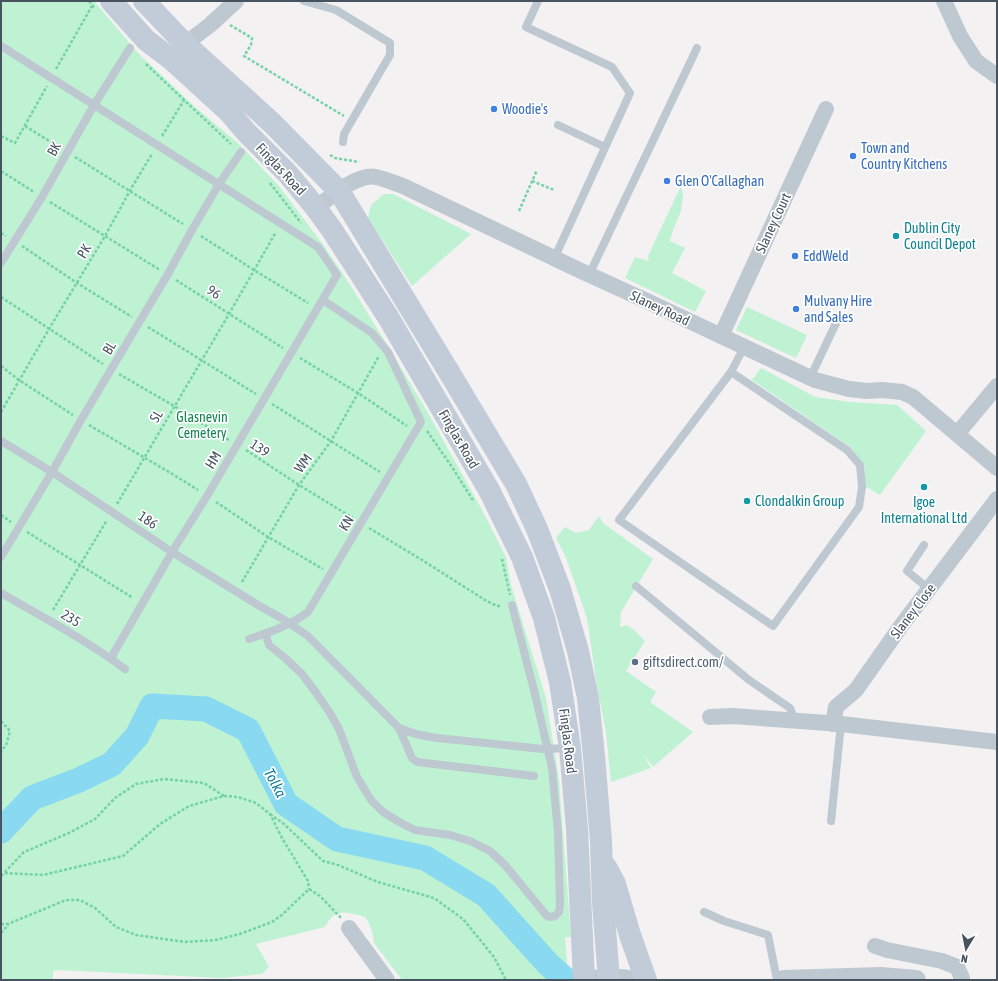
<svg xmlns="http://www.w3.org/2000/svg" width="998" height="981" font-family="'Asap Condensed',sans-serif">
<rect width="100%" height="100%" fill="#f3f1f1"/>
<g fill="#bef2d3">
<path d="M1,1H94L138,53L196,108L238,143L279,186L322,243L349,283L388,346L428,413L481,508L506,557L511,585L546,698L559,780L571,937H565L568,980H402L374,943C373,932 371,926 365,917C347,912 335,907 325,927L256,944L269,967L262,974L222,978L58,970L53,971V980H1Z"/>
<path d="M681,186L683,196L681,211L673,230L670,241L685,248L672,273L706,291L695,312L625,278L635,257L649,261L648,256Z"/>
<path d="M384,194H393L471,234L412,286L368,218L371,205Z"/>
<path d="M747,307L807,335L796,358L736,330Z"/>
<path d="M761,368L815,397L851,402L897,405L926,431L880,495L865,486V467L850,447L752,380Z"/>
<path d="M599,516L603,523L653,559L621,612L620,627L627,625L635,631L645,641L626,671L656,692L650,702L693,732L653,767L642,752L651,768L611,782L606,732L596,680L587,618L565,555L556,538L565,527L576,533L589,530Z"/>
</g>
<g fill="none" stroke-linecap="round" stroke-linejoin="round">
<path stroke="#89d9f1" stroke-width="25" d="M1,831L32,798L79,780L112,764L137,736L152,706L206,709L248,730L286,804L337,839L425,858L486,895L548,964L566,980"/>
<g stroke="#74d2a6" stroke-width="2.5" stroke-dasharray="3 2" stroke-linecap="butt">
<path d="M89,1L95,9"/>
<path d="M230,25L252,38L251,45L244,56L344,116"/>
<path d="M146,64L184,100L231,144"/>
<path d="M56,69L92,6"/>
<path d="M25,126L59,147"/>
<path d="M1,136L15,143L47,86"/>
<path d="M162,136L184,100"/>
<path d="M330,155L335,158L359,162"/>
<path d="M75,157L183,224"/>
<path d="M1,171L34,192"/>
<path d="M532,181L554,190"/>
<path d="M270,183L301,223"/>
<path d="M50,202L160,270"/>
<path d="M519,211L537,170"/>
<path d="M1,233L6,236"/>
<path d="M201,236L254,270L308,303"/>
<path d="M22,246L77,283L132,317"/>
<path d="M176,280L283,348"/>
<path d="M1,297L103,364"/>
<path d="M148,327L256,394"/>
<path d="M300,358L358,393L407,426"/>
<path d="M1,366L19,380L73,415"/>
<path d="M119,374L174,406L229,440"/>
<path d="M272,404L380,472"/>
<path d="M1,412L49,329L105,236L132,187L152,154"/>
<path d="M89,425L174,475L198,490"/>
<path d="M427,431L452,467L474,502"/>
<path d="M246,450L299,485L353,518"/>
<path d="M216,502L268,537L323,569"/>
<path d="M117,504L229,314L276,232"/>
<path d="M1,515L11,522"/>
<path d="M369,528L422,560L485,600L497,606H502"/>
<path d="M27,532L133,598"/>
<path d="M502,559L510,595"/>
<path d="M242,582L299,485L331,441L379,356"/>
<path d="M53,610L107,520"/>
<path d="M1,721L10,731L6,745L1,752"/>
<path d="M224,796L238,797L256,803L270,814L282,838L308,881L309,889"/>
<path d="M270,814L284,824L323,861L338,865L378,882L434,898L463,919L494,957L506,980"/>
<path d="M1,876L4,873L43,875L123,856L160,824L189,806L224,796L204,783L164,779L136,784L115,798L95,819L69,833L24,852L4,873"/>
<path d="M1,924H8L66,900H80L95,908L116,927L136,935L185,942L216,940L240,934L272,922L283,914L309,889L320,896L341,918"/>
<path d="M1,933L8,925"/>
</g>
<g stroke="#bec8d1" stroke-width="8">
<path d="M304,1L336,10L390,43V55L344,134L343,142"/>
<path d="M538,1L526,27L612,67L630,93L554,259"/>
<path d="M1,46L318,247L337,275L207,496L172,552L111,658"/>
<path d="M558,125L605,147"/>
<path d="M1,263L42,197L94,105L130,48"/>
<path d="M589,275L697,48"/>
<path d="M731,372L847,450L860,465L862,487L859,507L773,626L619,520L731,372L744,347"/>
<path d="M810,378L838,319"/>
<path d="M1,441L52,472L172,552L258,605L283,619L308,636L399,728C412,734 423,736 437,738L543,749L569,748"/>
<path d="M924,545L907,571L929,589"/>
<path d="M1,557L52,472L81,420L168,274L192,230L219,184L241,152"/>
<path d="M636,586L749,680L790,708L795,721"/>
<path d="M1,593C43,617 86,640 125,669"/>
<path d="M266,633L267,639L269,645L285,658L302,674L317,694L330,713L339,729L357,777L371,800L383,812L401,823L415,830L450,835L470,841L490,851L505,865L547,916L551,917L555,916L559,912L560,905L558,833L552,768L535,694L512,605"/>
<path d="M249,639C270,632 291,625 308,612L421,422L388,352L372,333L323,300"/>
<path d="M399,728L412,758L417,762L534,776"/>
<path d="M831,821L841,724"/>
<path d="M704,912L724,921L768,935L777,980"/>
</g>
<g stroke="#bec8d1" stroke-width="16">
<path d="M944,1L960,36L976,61L997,76"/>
<path d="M179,51L185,44L210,25L236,1"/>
<path d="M316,208C330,197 358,173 376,177C385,179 394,183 403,186L579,270L649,302L815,380L849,389L867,391L882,390L902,392L913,397L997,468"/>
<path d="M721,336L826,109"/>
<path d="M957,434L997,386"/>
<path d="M710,717L733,716L841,724L997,742"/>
<path d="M833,724L836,707L856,690L901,626L997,499"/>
<path d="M349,928L387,980"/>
<path d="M875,946L887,950L942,961L957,967L962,978L961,980"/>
</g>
<g stroke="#bec8d1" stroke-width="20">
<path d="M584,980L623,979L629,980"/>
<path d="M784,980L881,977L916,980"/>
</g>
<g stroke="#c1ccd8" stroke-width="22">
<path d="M111,1L146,40L171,59L230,113L246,132L288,174L316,208L332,230L388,317L489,490L522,557L544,618L560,682L570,748L577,829L584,980"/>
<path d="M144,1L185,44L272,123L339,191L449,372L516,484L537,529L560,589L578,651L588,698L594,756L601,841L603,903L609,980"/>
<path d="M606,867L615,884L630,935L646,980"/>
</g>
</g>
<g fill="#3f7fe0" stroke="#fff" stroke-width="1.5">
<circle cx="494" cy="109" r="4"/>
<circle cx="853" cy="156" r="4"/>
<circle cx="667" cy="181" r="4"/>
<circle cx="795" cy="256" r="4"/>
<circle cx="796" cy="309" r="4"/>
</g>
<g fill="#0f9aa8" stroke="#fff" stroke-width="1.5">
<circle cx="896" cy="236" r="4"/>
<circle cx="924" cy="487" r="4"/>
<circle cx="747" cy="501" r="4"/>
</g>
<circle fill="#5c6f8a" stroke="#fff" stroke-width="1.5" cx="635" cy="662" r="4"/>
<g text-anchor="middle" stroke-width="3.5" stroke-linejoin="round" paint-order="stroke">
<g font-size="14" fill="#366cbe" stroke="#fff" text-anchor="start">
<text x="502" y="114">Woodie's</text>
<text x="861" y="153">Town and<tspan x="861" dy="16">Country Kitchens</tspan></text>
<text x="675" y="186">Glen O'Callaghan</text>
<text x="803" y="261">EddWeld</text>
<text x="804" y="306">Mulvany Hire<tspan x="804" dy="16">and Sales</tspan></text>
</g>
<g font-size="14" fill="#475460" stroke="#fff">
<text transform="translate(54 149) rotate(-61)" y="5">BK</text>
<text transform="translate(281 169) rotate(47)" y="5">Finglas Road</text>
<text transform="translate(773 223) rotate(-65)" y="5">Slaney Court</text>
<text transform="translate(84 251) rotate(-59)" y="5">PK</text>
<text transform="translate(214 292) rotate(33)" y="5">96</text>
<text transform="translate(660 308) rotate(25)" y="5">Slaney Road</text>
<text transform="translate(109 348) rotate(-59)" y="5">BL</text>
<text transform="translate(156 416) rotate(-59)" y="5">SL</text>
<text transform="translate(459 439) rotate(60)" y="5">Finglas Road</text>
<text transform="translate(260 448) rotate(33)" y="5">139</text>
<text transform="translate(213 460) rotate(-59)" y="5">HM</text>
<text transform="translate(303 463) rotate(-54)" y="5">WM</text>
<text transform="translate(148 520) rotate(34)" y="5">186</text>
<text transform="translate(346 523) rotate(-59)" y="5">KN</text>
<text transform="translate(913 611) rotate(-53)" y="5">Slaney Close</text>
<text transform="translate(71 618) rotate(31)" y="5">235</text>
<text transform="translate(568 741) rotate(83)" y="5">Finglas Road</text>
</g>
<g font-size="14" fill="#0d838f" stroke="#fff" text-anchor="start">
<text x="904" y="233">Dublin City<tspan x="904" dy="16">Council Depot</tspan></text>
<text x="755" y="506">Clondalkin Group</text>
<text x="924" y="507" text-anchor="middle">Igoe<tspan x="924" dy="16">International Ltd</tspan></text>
</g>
<g font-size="14" fill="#12874f" stroke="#fff">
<text x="202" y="422">Glasnevin<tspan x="202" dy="16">Cemetery</tspan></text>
</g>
<g font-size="14" fill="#4e5e75" stroke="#fff" text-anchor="start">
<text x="643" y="667">giftsdirect.com/</text>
</g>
<g font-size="15" font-style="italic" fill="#077a9c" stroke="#fff">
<text transform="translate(275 783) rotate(62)" y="5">Tolka</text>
</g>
</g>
<rect width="998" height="981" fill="none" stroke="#475460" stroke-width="4"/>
<g transform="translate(966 949) rotate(190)" stroke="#ffffff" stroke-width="3" paint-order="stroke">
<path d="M0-3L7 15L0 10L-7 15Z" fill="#475460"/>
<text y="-6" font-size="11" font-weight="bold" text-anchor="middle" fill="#475460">N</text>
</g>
</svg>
